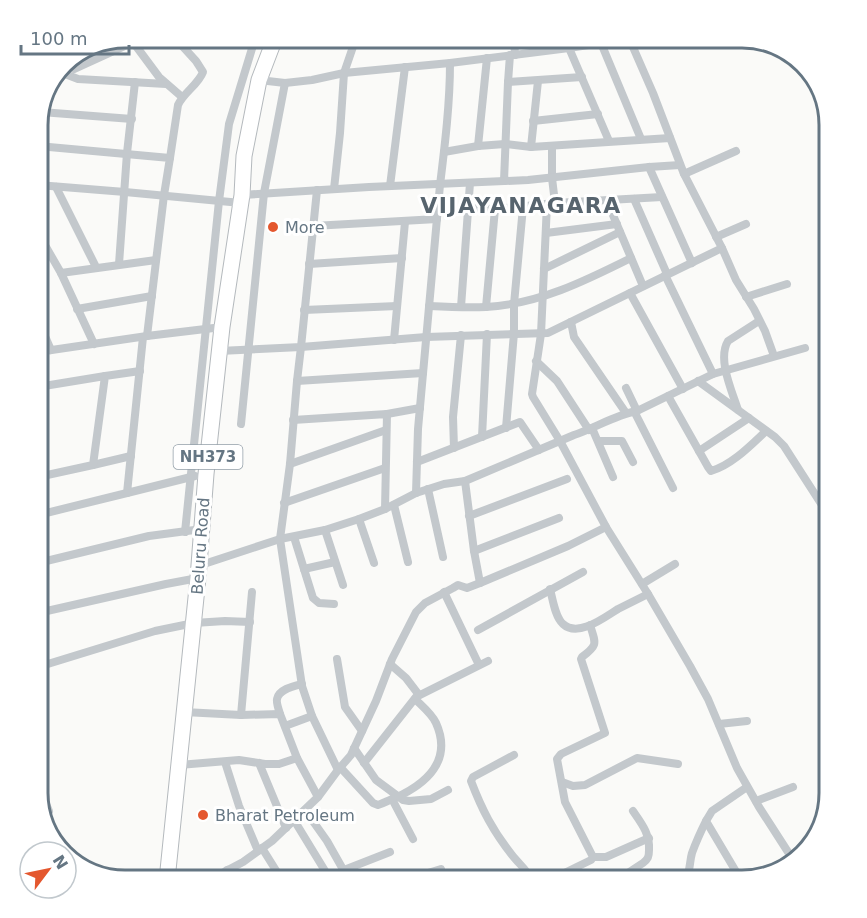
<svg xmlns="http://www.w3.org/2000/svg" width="867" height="918" font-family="'DejaVu Sans',sans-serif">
<rect width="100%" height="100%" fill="#fafaf8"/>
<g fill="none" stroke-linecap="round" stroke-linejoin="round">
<defs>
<path id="highway" d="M167,880L198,578L206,474L222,327L242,195L244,156L259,80L275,38"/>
</defs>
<use href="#highway" stroke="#b4b9bd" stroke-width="17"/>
<g stroke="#c3c8cc" stroke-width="8">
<path d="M514,38L515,55"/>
<path d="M356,39L375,38"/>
<path d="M133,42L159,77L182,97"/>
<path d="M212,43L220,38"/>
<path d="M601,43L641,139"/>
<path d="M569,48L609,141"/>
<path d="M73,57L74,69L142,38"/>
<path d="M65,74L78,79L166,84"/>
<path d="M259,80L285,83L312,80L344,73L450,63L569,48L601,43L630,40"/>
<path d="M508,82L582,77"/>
<path d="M41,112L132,119"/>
<path d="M533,121L598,114"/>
<path d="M38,146L170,158L164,195L147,336"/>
<path d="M478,146L487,58"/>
<path d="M552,146V178L555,203"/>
<path d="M531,147L538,81"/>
<path d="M444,152L478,146L505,144L531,147L670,138"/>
<path d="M170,158L178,105C184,92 198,85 203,72L196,61L175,38"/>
<path d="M649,167L692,263"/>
<path d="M684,174L736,151"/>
<path d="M504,181L508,82L510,55"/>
<path d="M38,185L125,192L241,203"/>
<path d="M390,186L405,67"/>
<path d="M56,187L96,267"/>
<path d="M334,189L340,133L344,73L356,38"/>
<path d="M317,190L301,347L297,381L290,464L280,539L302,686L312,716L338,770"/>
<path d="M242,195L369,187L528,180L649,167L680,165"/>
<path d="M634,199L667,274"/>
<path d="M607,201L643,286"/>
<path d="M547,204L541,334L532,394L533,397L560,441L606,527L648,594L690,666L708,699L737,768L759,807L788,852"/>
<path d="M468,208L495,209L555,203L662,197"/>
<path d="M313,226L437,219"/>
<path d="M38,233L61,273L94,344"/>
<path d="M546,233L617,224"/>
<path d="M716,237L746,224"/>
<path d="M722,248L736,280L754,309L765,331L774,356"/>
<path d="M119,264L127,153L135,82"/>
<path d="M309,264L402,258"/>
<path d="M544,269L620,232"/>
<path d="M61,273L156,260"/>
<path d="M665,275L713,374"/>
<path d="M630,293L683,389"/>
<path d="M746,297L787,284"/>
<path d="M429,306C448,307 467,308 486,307C539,304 585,281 631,258"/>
<path d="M461,307L470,183"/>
<path d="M486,307L495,209"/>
<path d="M77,309L152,296"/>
<path d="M304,310L397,306"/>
<path d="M38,320L51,350"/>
<path d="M571,322L574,337L626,413"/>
<path d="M143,337L127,493L195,476"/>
<path d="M394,340L405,222"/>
<path d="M219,351L301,347L426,337L548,333L722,248L684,174L653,93L629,38"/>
<path d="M38,352L147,336L222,327"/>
<path d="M536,361L557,381L589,430"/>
<path d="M297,381L423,373"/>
<path d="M698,381L775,437L784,446L829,516"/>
<path d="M38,387L105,376"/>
<path d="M626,388L637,411"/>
<path d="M668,396L708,467L711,471C732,465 751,445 766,431"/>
<path d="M738,410C732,391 717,359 728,341L759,321"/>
<path d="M634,411L673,488"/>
<path d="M387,414L420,408"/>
<path d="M293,420L387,414L385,509"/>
<path d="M241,424L264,193L285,83"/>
<path d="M506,428L514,333V304L523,207"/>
<path d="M592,428L613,477"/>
<path d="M482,437L487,334"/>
<path d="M38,439L42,476"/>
<path d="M599,441H622L633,462"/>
<path d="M454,448L453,417L461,335"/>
<path d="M699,451L749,418"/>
<path d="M417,462L520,422L539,450"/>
<path d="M290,464L386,430"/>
<path d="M93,465L131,456"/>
<path d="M38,477L93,465L105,376L140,371"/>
<path d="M465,481L474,551L480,583"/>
<path d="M428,489L443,557"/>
<path d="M416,493L418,429L440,185C445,144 450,103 450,63"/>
<path d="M284,503L385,468"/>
<path d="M394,505L408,562"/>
<path d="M38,515L127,493"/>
<path d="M469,516L567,479"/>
<path d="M359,519L374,563"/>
<path d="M325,530L343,585"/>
<path d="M185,532L219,201L229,124L254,42"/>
<path d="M294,537L313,598L319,603L334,604"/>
<path d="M474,551L559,518"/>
<path d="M199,562L207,563L280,539L325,530L359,519L385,509L416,493L444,484L465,481L574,435C595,428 615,415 637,411L713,374L805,348"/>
<path d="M38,563L149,536L202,529"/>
<path d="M304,569L335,562"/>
<path d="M642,584L675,564"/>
<path d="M550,589C553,600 555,617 563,624C578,638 605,617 618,609C628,604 638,599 648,594"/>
<path d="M444,592L479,665"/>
<path d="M38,613L166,584L198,578"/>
<path d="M478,630L583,572"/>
<path d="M337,659L345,707L362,731"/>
<path d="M390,664L406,678L419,695"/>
<path d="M38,667L155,631L194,623L225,621L250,622"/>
<path d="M184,712L241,715L280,714L297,758L318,797"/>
<path d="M280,714C279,710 276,703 277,699C279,689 294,686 302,684"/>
<path d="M241,715L252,592"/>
<path d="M719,724L747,721"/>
<path d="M285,726L312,716"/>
<path d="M354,748L376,780L403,800L409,801L431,799L448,790"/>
<path d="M514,755L473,777L471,781C482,810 493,831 512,855C519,864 527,870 532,880"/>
<path d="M225,762L239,806L258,851"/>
<path d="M259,763L286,828"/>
<path d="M364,763L416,697L488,661"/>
<path d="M179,765L239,760L265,764H279L297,758"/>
<path d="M340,767L373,803L378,805C384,803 389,800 395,798C426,784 453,761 436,723C432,714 422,706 415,699"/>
<path d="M562,782L573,786L585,785L637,758L678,764"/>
<path d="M38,785L49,811"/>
<path d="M392,799L413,839"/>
<path d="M756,801L793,787"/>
<path d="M305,810L327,841L349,880"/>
<path d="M294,820L330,879"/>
<path d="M262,848L282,880"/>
<path d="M593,857H606L649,838"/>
<path d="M227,870L232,880"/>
<path d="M344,870L390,852"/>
<path d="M209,880L243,862L272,841L318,797L338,770L351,755L376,701L392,659L416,612L425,603L453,588L458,585L467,588L480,583L568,546L606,527"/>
<path d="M405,880L441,869"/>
<path d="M550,880L591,860L593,857L565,802L557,759L561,754L605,733L581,659L582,657C598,645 596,644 590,625"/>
<path d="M617,880L643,863C648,859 649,857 649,850C650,834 642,824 633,811"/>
<path d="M683,880C691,874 689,863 692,853C696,842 701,831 706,821"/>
<path d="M741,880L706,821L712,811L747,787"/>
</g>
<use href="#highway" stroke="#fff" stroke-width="15"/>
</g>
<g fill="#e4572e" stroke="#fff" stroke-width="2">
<circle cx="273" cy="227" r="6"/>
<circle cx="203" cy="815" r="6"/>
</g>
<g text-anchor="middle" stroke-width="6" stroke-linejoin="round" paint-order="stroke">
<rect fill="#fff" stroke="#939fa8" stroke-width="1.5" x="173.5" y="445" width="69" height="24" rx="4.5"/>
<g font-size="15" font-weight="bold" fill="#657683">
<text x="208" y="462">NH373</text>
</g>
<g font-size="16" fill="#657683" stroke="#fff" text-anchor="start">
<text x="285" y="233">More</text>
<text x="215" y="821">Bharat Petroleum</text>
</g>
<g font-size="16" fill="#657683" stroke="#fff">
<text transform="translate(200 546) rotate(-86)" y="6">Beluru Road</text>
</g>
<g font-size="22" font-weight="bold" letter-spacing="1.5" fill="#57646e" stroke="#fff">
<text x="521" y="213">VIJAYANAGARA</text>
</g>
</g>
<path d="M0 0H867V918H0ZM125 48H742A77 77 0 0 1 819 125V793A77 77 0 0 1 742 870H125A77 77 0 0 1 48 793V125A77 77 0 0 1 125 48Z" fill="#fff" fill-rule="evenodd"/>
<path fill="none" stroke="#657683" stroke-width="3" d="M125 48H742A77 77 0 0 1 819 125V793A77 77 0 0 1 742 870H125A77 77 0 0 1 48 793V125A77 77 0 0 1 125 48Z"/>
<g transform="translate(48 870) rotate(58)"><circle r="28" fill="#ffffff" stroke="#c1c8cd" stroke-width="1.5"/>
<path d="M0-4.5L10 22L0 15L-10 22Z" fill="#e4572e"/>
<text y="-9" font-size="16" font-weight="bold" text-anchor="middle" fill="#657683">N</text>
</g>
<path d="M21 45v9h108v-9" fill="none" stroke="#657683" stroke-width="3"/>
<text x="30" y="45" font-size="18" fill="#657683" stroke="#ffffff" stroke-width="4.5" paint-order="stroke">100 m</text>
</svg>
